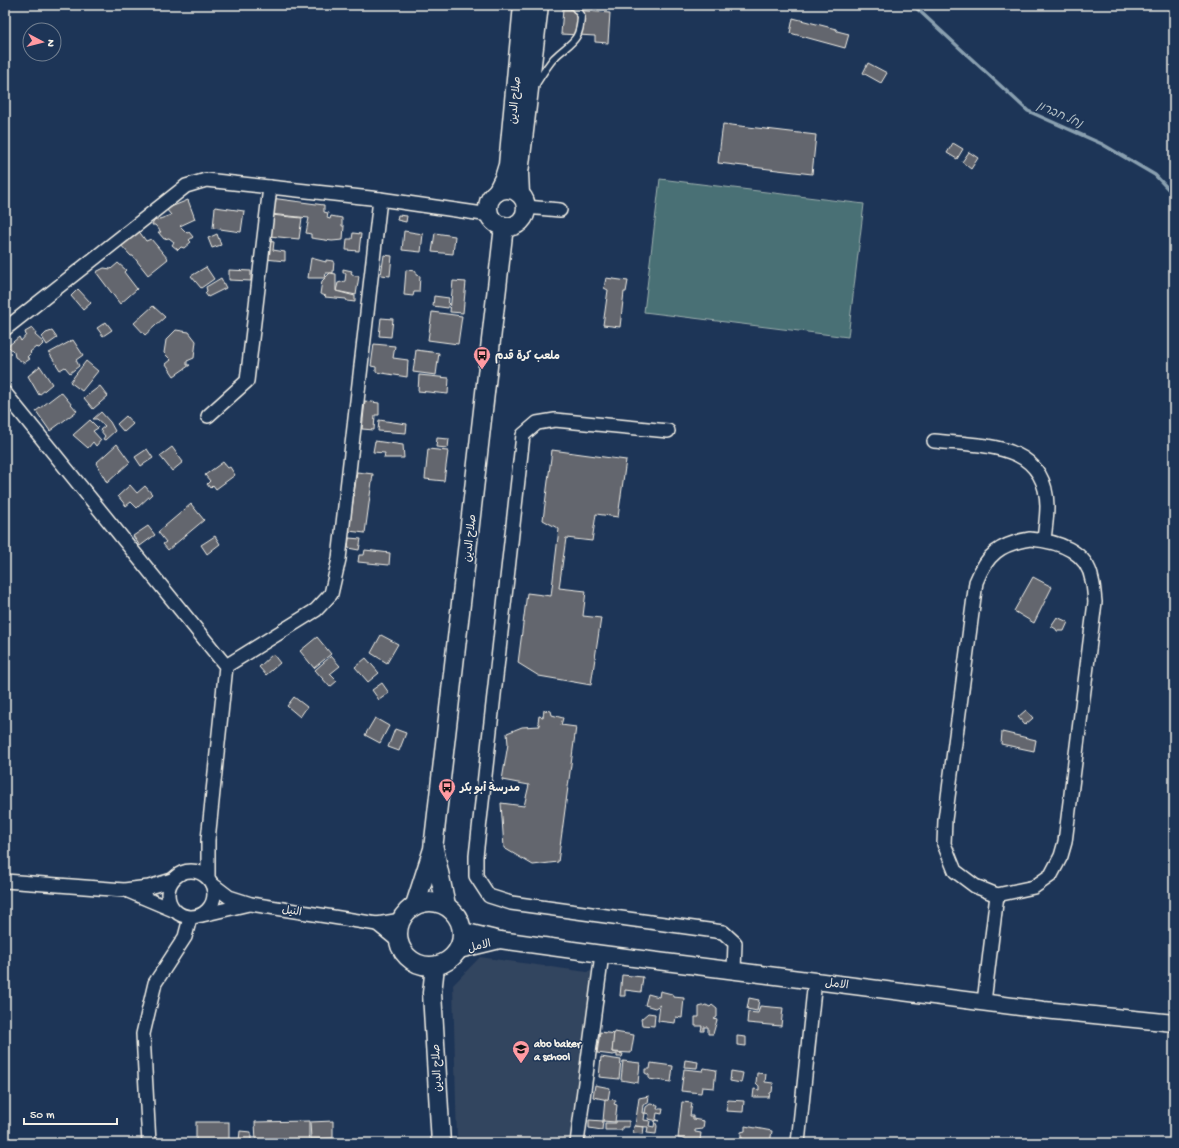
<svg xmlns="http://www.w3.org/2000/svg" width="1179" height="1148" font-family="'Gochi Hand','Playpen Sans Arabic','Playpen Sans Hebrew',sans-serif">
<rect width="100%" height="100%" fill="#1d3557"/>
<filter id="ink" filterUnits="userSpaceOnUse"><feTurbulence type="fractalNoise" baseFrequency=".025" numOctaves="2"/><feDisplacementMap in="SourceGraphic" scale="8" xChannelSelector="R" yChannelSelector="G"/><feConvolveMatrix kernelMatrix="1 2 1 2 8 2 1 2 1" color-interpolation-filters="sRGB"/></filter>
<g filter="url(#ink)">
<path fill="#32445e" d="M480,957L587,972L600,969L577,1143H457L453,985Z"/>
<path fill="#487074" stroke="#9eb0ae" d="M660,179L864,204L848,337L644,312Z"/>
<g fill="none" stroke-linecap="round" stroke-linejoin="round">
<path stroke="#8aa0b0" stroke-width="3.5" d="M913,5L1028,111L1102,144L1155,175L1174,195"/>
</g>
<g fill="#64666e" stroke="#f4f1e8">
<path d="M563,9L610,13L608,43L595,42V36L561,34Z"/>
<path d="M793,18L836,29L837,31L849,34L845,48L790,33Z"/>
<path d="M868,63L887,73L881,83L863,73Z"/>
<path d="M723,124L816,135L812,174L718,163Z"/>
<path d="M953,143L963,149L957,159L947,153Z"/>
<path d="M969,152L978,158L971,169L962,162Z"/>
<path d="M271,198L324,205V212L328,213L327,218L330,219L331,216L342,218V226H344L343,240L332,241L311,238V234L306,233L309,218L269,214Z"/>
<path d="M188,200L195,219L180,226L187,233L189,232L193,237L189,240L191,242L184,248L181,247L178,250L172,245L174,242L169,238L164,239L158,232H161L155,225H152L154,221L171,215L166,209Z"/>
<path d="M215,207L244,211L241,232L213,228Z"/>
<path d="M271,215L302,218L299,239L269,236Z"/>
<path d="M398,215L407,216L406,222L397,220Z"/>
<path d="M138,230L146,241L151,239L168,259L148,275L133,256H131L118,242Z"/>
<path d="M404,231L423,234L421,252L402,250Z"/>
<path d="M353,233L361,234L359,251L346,250L347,239H352Z"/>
<path d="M435,233L455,236L453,254L432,252Z"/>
<path d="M217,234L221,245L212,248L208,238Z"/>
<path d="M268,241L274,242L273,250L285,252V261L265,259Z"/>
<path d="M384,255L392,256L390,276L381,275Z"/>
<path d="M311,258L326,262V260L334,261L333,273H326L325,278H308Z"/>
<path d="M118,263L126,270L124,272L137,289L120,304L96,272L104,268L111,269Z"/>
<path d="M206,267L214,279L201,288L191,276Z"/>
<path d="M343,269L352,271L351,273L355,276H359L356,295L336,291L338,283L345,281L346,273H343Z"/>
<path d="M229,270L251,271V281L229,280Z"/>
<path d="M406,270L416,271V275L420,276L419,292H414L413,296L404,295Z"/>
<path d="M330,273L336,274V291L355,296V302L347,301L346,299L325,297L326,296L320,294L322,281Z"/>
<path d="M221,278L226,288L208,297L205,293L207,291L206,287Z"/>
<path d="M606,278L628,281L626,292H624L620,327L603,325L608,290L604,288Z"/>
<path d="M453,281L466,282L463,313L450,312Z"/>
<path d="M78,289L91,303L83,310L71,296Z"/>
<path d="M434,296L449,298L448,308L433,306Z"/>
<path d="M153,306L165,317L145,335L134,323Z"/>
<path d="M432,312L462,316L458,344L428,340Z"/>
<path d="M381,318L393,319L391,337L379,336Z"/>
<path d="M106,322L112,330L103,336L97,328Z"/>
<path d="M32,328L36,333L35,335L44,343L39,348L36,347L30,352L31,353L27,357L30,359L24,363L15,357L14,352L8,346L19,337L21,341L26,335L25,332Z"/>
<path d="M176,330L189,332L196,341L194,358L187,361V365H190L174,376L166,364L171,360L164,353L166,340Z"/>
<path d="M52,331L57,338L47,345L42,337L46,333Z"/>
<path d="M73,340L83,355L76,360L79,366L70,373L65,367L60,370L49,353Z"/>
<path d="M374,344L395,346L393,358L408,360L407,377L376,372V367L371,366Z"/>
<path d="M416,350L439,353L436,375L413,372Z"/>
<path d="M86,361L98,371L82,391L70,382Z"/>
<path d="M40,366L52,384L39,395L28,376Z"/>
<path d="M419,375L449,378L448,394L418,391Z"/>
<path d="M100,386L108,396L93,409L84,398Z"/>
<path d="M61,392L77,411L50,431L36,411Z"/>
<path d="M365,401L379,403V415H375L374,430L362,429Z"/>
<path d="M101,412L110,422L115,431L105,440L103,439L105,436L100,430L105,426L97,419H93Z"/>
<path d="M126,416L133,424L124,432L117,424Z"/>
<path d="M90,420L98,428L93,431L101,440L96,446L93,442L88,448L73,435Z"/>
<path d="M379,420L407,424L406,433L378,431Z"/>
<path d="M437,438L449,439L448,448L436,447Z"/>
<path d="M375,441L403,445L404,458H384L385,453L373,452Z"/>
<path d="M117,444L130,462L107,483L96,463Z"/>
<path d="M172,447L183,462L172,471L160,456Z"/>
<path d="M147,449L153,458L141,466L135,457Z"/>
<path d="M428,449L448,451L444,481L425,479Z"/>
<path d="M552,450L626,460L618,517L596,514L592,541L566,538L559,588L586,591L583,616L601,618L591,685L539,676L518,663L527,593L551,596L559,529L543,520Z"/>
<path d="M223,462L228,468L230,467L235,475L216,489L213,485L210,488L207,484L210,481L205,475Z"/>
<path d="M357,472L373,474L365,533L349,531Z"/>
<path d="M130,485L137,493L145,486L152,494L137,508L131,502L126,506L118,496Z"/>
<path d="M191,504L204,520L168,550L163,544L166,542L158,532Z"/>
<path d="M148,526L155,535L140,546L133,536Z"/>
<path d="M215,536L220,544L207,554L201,545Z"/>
<path d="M349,538L361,539L359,550L348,548Z"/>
<path d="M365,550L390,553L389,565L358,562L359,555H364Z"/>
<path d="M1033,577L1052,587L1034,623L1014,611Z"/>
<path d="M1057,617L1068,622L1064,631H1057L1056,629L1051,626Z"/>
<path d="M381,635L398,644L387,663L371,653Z"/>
<path d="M317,637L331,654L314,668L300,651Z"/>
<path d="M273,654L280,663L266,675L259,667Z"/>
<path d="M331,656L340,666L330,674L337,681L330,687L315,670Z"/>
<path d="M366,658L379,673L368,682L355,667Z"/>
<path d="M382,683L389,693L379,700L372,690Z"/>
<path d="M294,697L307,707L300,717L287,706Z"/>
<path d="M544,710L551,711L552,715L563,718L561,725L576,727L558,862L533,865L504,848L501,803L524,806L529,785L502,780L508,744L507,733L522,727L540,726L538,722L539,716L543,717Z"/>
<path d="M1026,710L1033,718L1025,725L1018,717Z"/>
<path d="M375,718L389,726L380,743L365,735Z"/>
<path d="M395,729L406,733L399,751L388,747Z"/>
<path d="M1002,732L1036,740L1034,751L1001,744Z"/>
<path d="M622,975L643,977L641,992L625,990V996H620Z"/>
<path d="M660,991L672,994L673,997L684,998L682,1018L676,1017L675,1023L658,1021L660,1005L655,1008L645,1005L648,994L659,997Z"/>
<path d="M749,998L759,1000L757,1011L747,1009Z"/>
<path d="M706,1005L710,1007L712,1005L717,1009V1017L714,1019L717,1020L713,1034H708V1027H704V1031H701L702,1026H695V1017H699V1007Z"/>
<path d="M760,1006L783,1008L781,1026L747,1023L748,1012L758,1013Z"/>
<path d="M648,1013L655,1014L654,1026L642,1025L641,1019Z"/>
<path d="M600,1032L615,1034L612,1052L623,1054L622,1057H617V1054L613,1055L597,1053Z"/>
<path d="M614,1032L634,1035L631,1053L612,1052Z"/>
<path d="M737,1036L746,1037V1046L737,1045Z"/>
<path d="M601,1057L621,1060L619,1079L599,1077Z"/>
<path d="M685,1060L698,1062L697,1068L684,1067Z"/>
<path d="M623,1061L640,1063L638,1083L621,1080Z"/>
<path d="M651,1063L673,1066L671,1082L649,1079V1075L645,1073V1069H650Z"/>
<path d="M704,1068L716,1070L714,1088L702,1087L701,1093L681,1091L684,1069L703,1071Z"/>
<path d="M731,1071L743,1073L741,1083L730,1081Z"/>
<path d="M757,1073L766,1074L765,1082L773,1083L772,1092L770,1093L769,1097H753L754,1089L759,1090V1086L756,1083Z"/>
<path d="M595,1085L610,1088L608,1100L593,1097Z"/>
<path d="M649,1096L648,1103L643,1105L642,1113H645L644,1120L650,1121L649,1126L654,1127L655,1121L657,1126L656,1134L647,1133L648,1127L635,1126L639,1098Z"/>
<path d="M605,1099L616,1100L614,1104L617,1105L615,1122L603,1121Z"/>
<path d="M728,1100L744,1101L743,1112L726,1111Z"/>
<path d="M682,1102L692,1103L690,1116H693V1119L704,1121L703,1129L695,1130V1132L701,1133L700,1140L714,1141V1143H684V1139L678,1138Z"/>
<path d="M650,1104L658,1105L657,1109H663L662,1114L657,1113L656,1119L659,1121L648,1119L649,1114L645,1113L646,1107Z"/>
<path d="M589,1120L603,1121L602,1130L589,1128Z"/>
<path d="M309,1121V1140L256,1142L255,1122Z"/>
<path d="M333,1121V1138L311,1139L310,1122Z"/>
<path d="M616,1121H629V1127H622V1130H605V1123H616Z"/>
<rect x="196" y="1122" width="33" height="20"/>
<path d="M634,1126L644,1127L643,1134L633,1133Z"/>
<path d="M745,1126L772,1131L770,1143H742L743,1138H741V1132L745,1131Z"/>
<path d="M240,1131L251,1132V1142L239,1141Z"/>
</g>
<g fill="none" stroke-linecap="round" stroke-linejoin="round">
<defs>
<path id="service" d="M536,84C541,76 547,66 554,58C570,42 580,43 581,16L573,5"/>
<g id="minor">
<path d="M526,207L560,210"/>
<path d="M5,329L186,186L206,180L380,199L490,215"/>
<path d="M5,393L226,666L208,840V878"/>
<path d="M208,416L247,381L270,187"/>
<path d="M668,431L555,420L537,423L523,435L476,856V876L489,896L511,903L723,932L735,943L734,970"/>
<path d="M934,441C981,446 1046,441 1047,506C1047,518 1045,529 1044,540"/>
<path d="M1030,539C1056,541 1087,550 1092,580C1094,587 1094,594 1095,602L1065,842L1061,856L1051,875L1034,887L997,895L975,886L955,871L944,844L945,820L976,582C987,554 1000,544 1030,539Z"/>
<path d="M226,666L316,610L331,594L339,559L380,199"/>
<circle cx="191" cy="894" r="23"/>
<path d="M5,881L124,890L149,887L172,880"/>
<path d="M212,884L229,897L251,904L377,924L401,920"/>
<path d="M128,891L173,910"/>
<path d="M202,915L249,904"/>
<path d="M377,924L398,941"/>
<path d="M984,1002L997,895"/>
<path d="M149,1143L143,1034L155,983L185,937L190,918"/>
<path d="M577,1143L602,954"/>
<path d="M798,1143L815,980"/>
</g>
<g id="tertiary">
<path d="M463,931L500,940L602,954L1044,1010L1174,1023"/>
<path d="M459,950L496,941"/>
</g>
<g id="secondary">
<circle cx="507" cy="208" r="19"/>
<path d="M497,192L504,178L508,165L523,5"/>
<path d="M520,194L519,173L539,5"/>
<path d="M434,849L446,905"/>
<circle cx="430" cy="934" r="32"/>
<path d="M415,905L433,849L504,226"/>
<path d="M435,966L432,993L441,1143"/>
</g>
</defs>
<use href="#service" stroke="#f4f1e8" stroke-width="9"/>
<use href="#minor" stroke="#f4f1e8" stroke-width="16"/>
<use href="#tertiary" stroke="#f4f1e8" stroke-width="19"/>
<use href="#secondary" stroke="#f4f1e8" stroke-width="21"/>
<use href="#service" stroke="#1d3557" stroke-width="6"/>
<use href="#minor" stroke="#1d3557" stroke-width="13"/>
<use href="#tertiary" stroke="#1d3557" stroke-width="16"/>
<use href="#secondary" stroke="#1d3557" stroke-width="18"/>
</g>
</g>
<defs>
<symbol id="bus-pin" viewBox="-11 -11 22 30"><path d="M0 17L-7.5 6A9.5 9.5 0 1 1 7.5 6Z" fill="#ff9aa2" stroke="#1d3557"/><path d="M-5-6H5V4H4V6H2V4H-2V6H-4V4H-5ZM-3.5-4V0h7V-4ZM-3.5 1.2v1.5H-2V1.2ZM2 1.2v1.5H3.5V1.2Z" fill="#111"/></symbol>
<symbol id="school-pin" viewBox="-11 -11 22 30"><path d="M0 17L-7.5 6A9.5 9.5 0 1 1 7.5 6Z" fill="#ff9aa2" stroke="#1d3557"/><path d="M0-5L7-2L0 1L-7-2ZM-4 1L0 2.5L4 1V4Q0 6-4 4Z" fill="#111"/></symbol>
</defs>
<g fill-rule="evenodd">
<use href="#bus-pin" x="472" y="345" width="20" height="27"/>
<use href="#bus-pin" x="437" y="777" width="20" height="27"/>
<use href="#school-pin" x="511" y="1039" width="20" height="27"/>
</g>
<g text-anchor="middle" stroke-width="3" stroke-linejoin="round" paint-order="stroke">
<g font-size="11" fill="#f4f1e8" stroke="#1d3557">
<text transform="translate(514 100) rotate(-85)" y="4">صلاح الدين</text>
<text transform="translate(469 538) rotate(-84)" y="4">صلاح الدين</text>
<text transform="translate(292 910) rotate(9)" y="4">النيل</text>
<text transform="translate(479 945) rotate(-14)" y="4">الامل</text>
<text transform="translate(837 983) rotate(7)" y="4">الامل</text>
<text transform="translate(436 1068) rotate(-93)" y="4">صلاح الدين</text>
</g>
<g font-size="11" font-weight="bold" fill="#f4f1e8" stroke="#1d3557" text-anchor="start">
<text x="495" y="359">ملعب كرة قدم</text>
<text x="460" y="791">مدرسة أبو بكر</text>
<text x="534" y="1047">abo baker<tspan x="534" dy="13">a school</tspan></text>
</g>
<g font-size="12" font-style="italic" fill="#b6c2c7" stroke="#1d3557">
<text transform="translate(1060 114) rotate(24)" y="4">נחל חברון</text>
</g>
</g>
<rect width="1179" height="1148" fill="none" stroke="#1d3557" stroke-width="20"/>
<rect x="10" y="10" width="1159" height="1128" fill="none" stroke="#f4f1e8" stroke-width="1.5" filter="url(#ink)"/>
<g transform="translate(42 42) rotate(97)"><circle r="19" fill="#1d3557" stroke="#738091"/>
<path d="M0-3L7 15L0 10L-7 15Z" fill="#ff9aa2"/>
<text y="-6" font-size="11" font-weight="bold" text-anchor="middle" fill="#f4f1e8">N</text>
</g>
<path d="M24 1118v6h93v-6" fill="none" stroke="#f4f1e8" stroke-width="2"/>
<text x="30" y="1118" font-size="12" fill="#f4f1e8" stroke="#1d3557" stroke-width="3" paint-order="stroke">50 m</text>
</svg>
